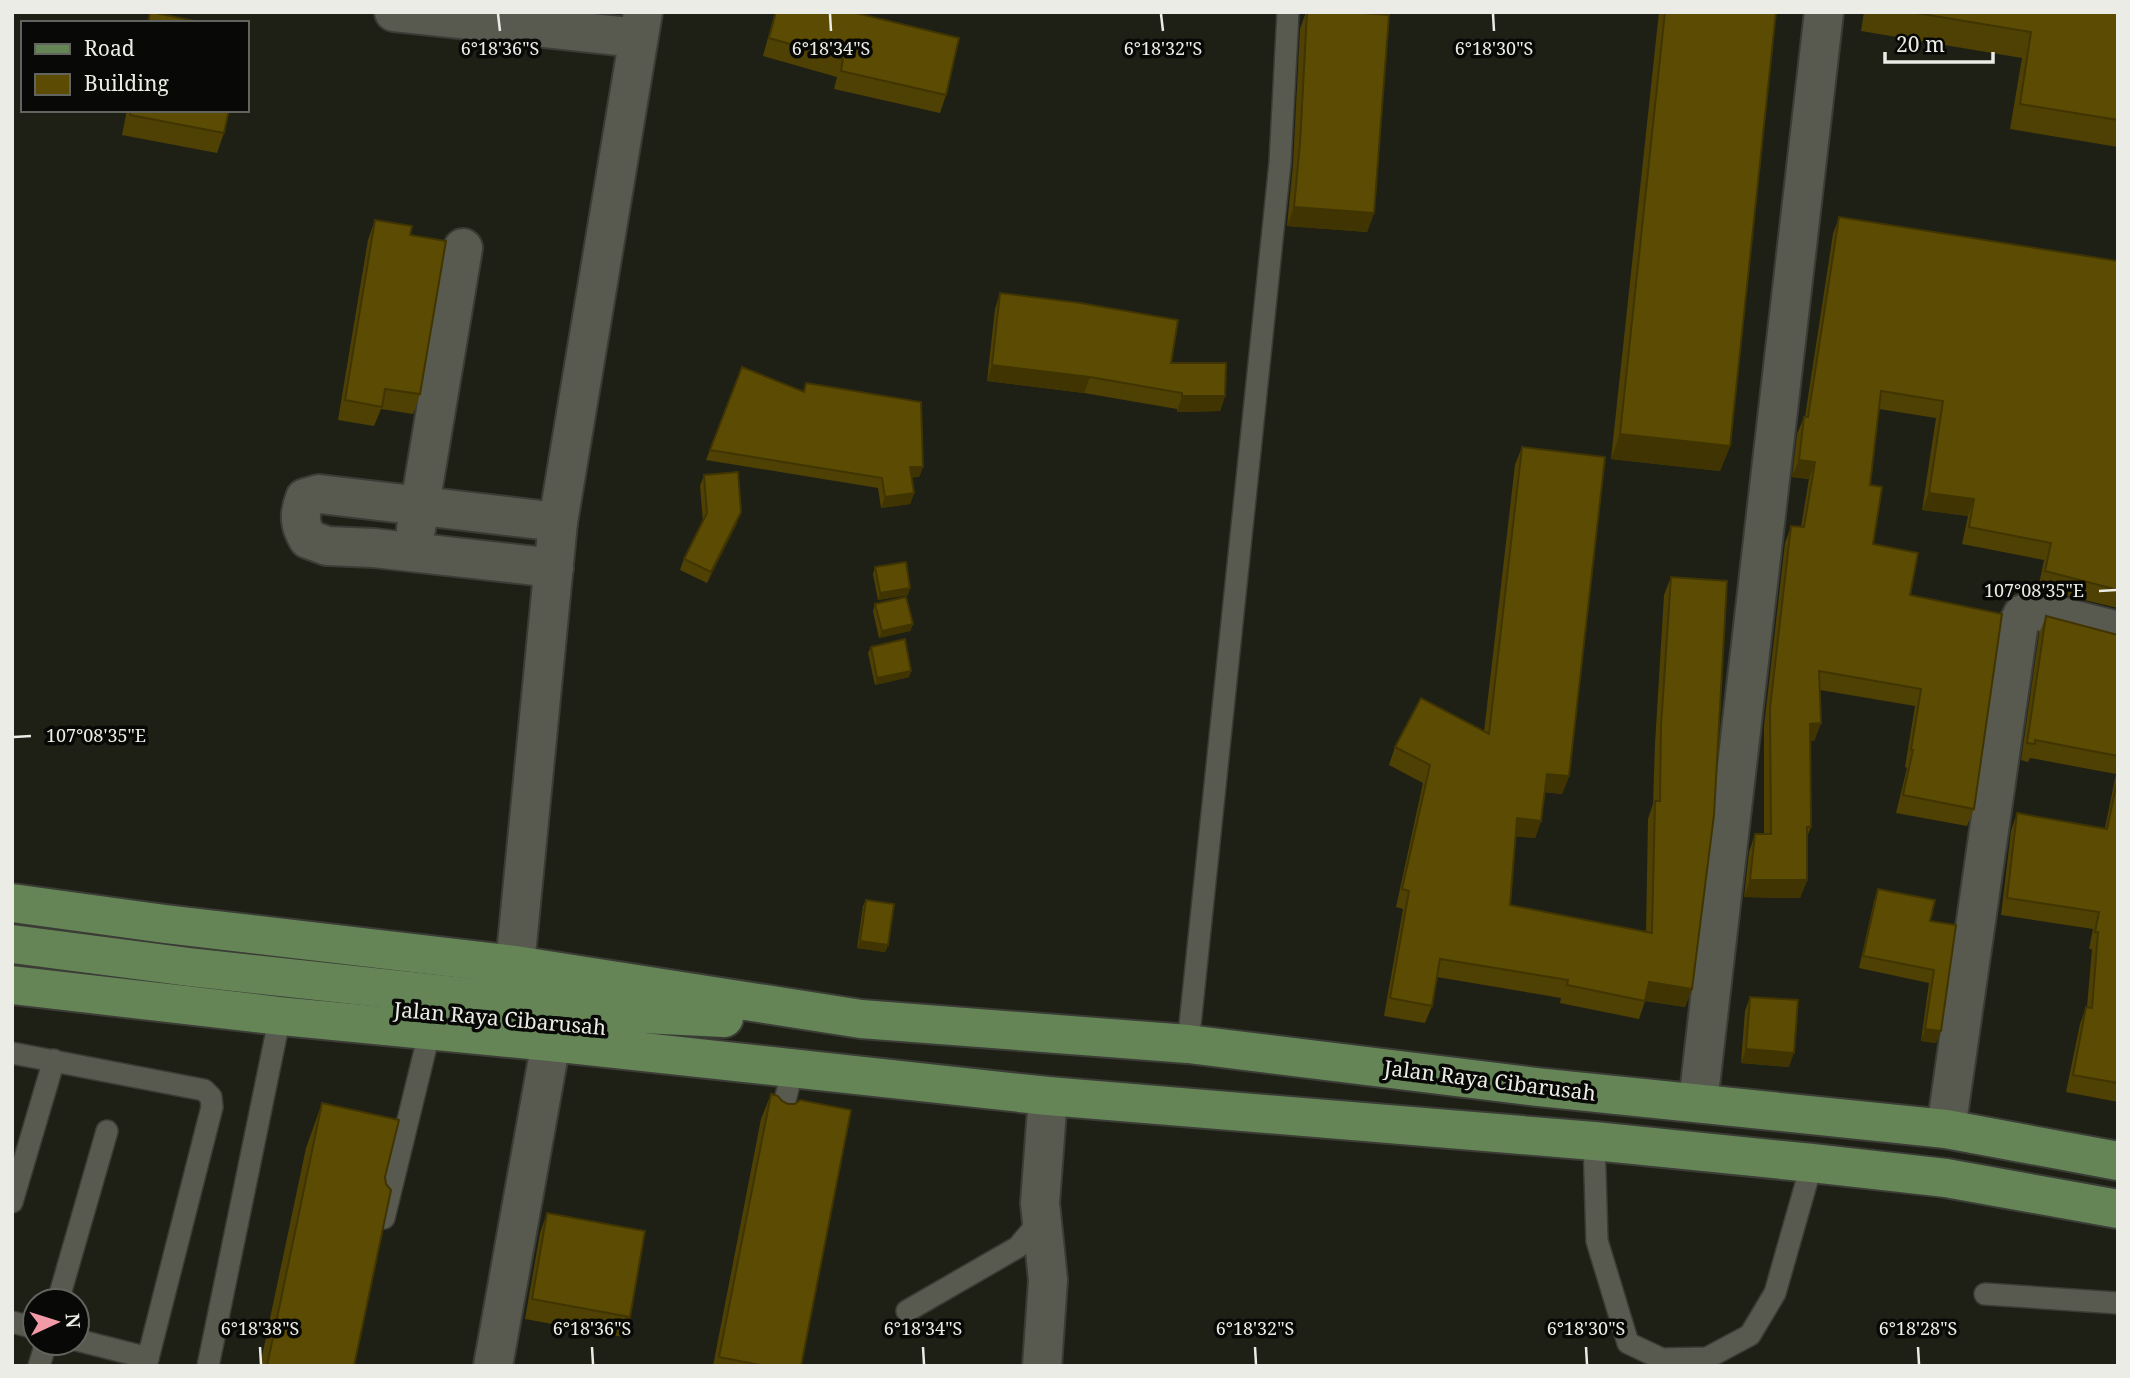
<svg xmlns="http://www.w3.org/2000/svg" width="2130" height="1378" font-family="'Noto Serif',serif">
<rect width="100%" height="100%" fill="#1e2016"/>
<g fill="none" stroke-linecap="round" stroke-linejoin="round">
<defs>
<g id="service">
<path d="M1188,1044L1280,163L1288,12"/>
<path d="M12,1053L204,1090L211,1097L212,1107L146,1366"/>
<path d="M781,1117L793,1068"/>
<path d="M1594,1141L1597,1241L1628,1343L1662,1359L1707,1358L1750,1335L1775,1293L1812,1163"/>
<path d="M12,1202L54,1060"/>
<path d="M384,1218L430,1030"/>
<path d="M1985,1294L2118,1303"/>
<path d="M58,1301L107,1131"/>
<path d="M907,1311L1018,1247L1033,1229L1037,1215"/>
<path d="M12,1322L35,1328"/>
<path d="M77,1340L148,1358"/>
<path d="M39,1366L46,1343"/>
<path d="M208,1366L280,1016"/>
</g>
<g id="minor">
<path d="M394,12L638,38"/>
<path d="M416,529L463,248"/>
<path d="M554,568L374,548L327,546L308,539C299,524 299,514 305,498L319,494L558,522"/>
<path d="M515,965L558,522L643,12"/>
<path d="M1698,1103L1824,12"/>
<path d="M1946,1129L2019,622L2023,614L2035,610L2118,631"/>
<path d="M493,1366L551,1042"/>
<path d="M1042,1366L1048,1280L1040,1203L1048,1096"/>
</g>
<g id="primary">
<path d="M12,903L165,924L515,965L861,1019L1188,1044L1537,1087L1946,1129L2118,1161"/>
<path d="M12,944L189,967L602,1012L724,1018"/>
<path d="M12,985L280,1016L551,1042L1048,1096L1594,1141L1812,1163L1946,1178L2118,1209"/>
</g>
</defs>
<use href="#service" stroke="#3a3c35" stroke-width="24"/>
<use href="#minor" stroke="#3a3c35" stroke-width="42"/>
<use href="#primary" stroke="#3a3c35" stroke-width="42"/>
<use href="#service" stroke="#585a4f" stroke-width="21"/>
<use href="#minor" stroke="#585a4f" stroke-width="38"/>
<use href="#primary" stroke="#658557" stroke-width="38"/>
</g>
<g fill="#4f4103">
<path d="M775,12H852L946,95L940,113L834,89L837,77L763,56Z"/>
<path d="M1306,12H1350L1374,213L1367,232L1287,226L1293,164L1300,29Z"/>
<path d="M1659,12H1776L1730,446L1720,471L1611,459Z"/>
<path d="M1864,12H2118V147L2010,129L2022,58L1861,31Z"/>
<path d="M127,110H229L224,133L217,153L122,135Z"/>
<path d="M1839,217L2118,261V608L2038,589L2044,560L1962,544L1968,516L1922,510L1936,418L1879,409L1870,485L1873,544L1910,595L1974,809L1967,826L1896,813L1907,768L1905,767L1915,706L1820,690L1821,723L1814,741H1810L1811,827L1807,837V880L1800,898L1744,897L1749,852L1755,834H1764V726L1785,543L1791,526L1801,527L1809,479L1792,477L1797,434L1804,417H1805L1833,234Z"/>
<path d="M375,220L410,235L420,394L413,414L381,409L374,426L338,420L368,240Z"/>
<path d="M1000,293L1171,363L1225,396L1220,411L1177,412V409L1084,393L987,381L995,309Z"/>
<path d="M742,367L803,391L806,383L923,467L919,477H912L914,493L910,504L881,508L878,488L706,460Z"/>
<path d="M1522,447L1569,776L1562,794L1545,792L1541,821L1535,838L1515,836L1510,905L1646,932L1648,819L1653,804L1655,744L1664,595L1671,577L1692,989L1685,1007L1645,1001L1639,1019L1560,1003L1561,998L1437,977L1432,1006L1425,1023L1384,1016L1403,909L1396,907L1423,783L1389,765L1395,747L1484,732L1515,465Z"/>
<path d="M704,475L737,523L707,583L680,570L684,559L703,522L700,486Z"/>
<path d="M875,567L908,595L878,600L873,574Z"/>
<path d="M875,604L913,624L910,631L879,638L873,611Z"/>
<path d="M2046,616L2118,635V1102L2066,1092L2080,1024L2086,1007H2087L2092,949H2089L2093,929L2001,915L2011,831L2017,813L2105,828L2116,774L2030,758L2028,762L2021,760L2039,634Z"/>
<path d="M871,647L909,677L875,685L868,653Z"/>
<path d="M1878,889L1930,921L1956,925L1936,1043L1921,1041L1929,983L1859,968L1874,901Z"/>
<path d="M866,900L888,945L885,952L857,948L863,906Z"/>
<path d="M1750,997L1789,1067L1741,1063L1745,1011Z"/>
<path d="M771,1094L801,1366H713L761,1119Z"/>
<path d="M322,1103L385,1177L354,1366H260L306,1148Z"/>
<path d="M547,1213L630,1317L623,1337L525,1319L540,1233Z"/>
</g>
<g fill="#403502">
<path d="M1294,207L1374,213L1367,232L1287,226Z"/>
<path d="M992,365L1090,377L1084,393L987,381Z"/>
<path d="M1182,396H1225L1220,411L1177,412Z"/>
<path d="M1620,434L1730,446L1720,471L1611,459Z"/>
<path d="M1799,460L1815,462L1809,479L1792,477Z"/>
<path d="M910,467H923L919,477L906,478Z"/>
<path d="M914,493L910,504L881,508L885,497Z"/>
<path d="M1929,493L1974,499L1968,516L1922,510Z"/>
<path d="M741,512L737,523L707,583L711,572Z"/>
<path d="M910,588L908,595L878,600L880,593Z"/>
<path d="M913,624L910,631L879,638L882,631Z"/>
<path d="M911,671L909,677L875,685L877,678Z"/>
<path d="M1821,723L1814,741H1804L1810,724Z"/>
<path d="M1547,774L1569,776L1562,794L1541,792Z"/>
<path d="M1517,818L1541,821L1535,838L1510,836Z"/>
<path d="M1750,880H1807L1800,898L1744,897Z"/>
<path d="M860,941L888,945L885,952L857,948Z"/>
<path d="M1649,982L1692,989L1685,1007L1642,1000Z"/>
<path d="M1925,1029L1941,1031L1936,1043L1921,1041Z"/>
<path d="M1746,1049L1794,1053L1789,1067L1741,1063Z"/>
</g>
<g fill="#5c4c03" stroke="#403502" stroke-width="2">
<path d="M150,12H151L204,23H148Z"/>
<path d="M776,12H852L959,38L946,95L841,71L843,59L769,38Z"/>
<path d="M1307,12H1350L1389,15L1374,213L1294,207L1300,144Z"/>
<path d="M1665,12H1776L1730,446L1620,434Z"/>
<path d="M1910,12H2118V120L2020,104L2031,32Z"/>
<path d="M131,110H229L224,133L130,115Z"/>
<path d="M1839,217L2118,261V590L2045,571L2051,543L1969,527L1974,499L1929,493L1943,401L1881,391L1870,485L1882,487L1873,544L1918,553L1910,595L2002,614L1974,809L1903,795L1913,750H1911L1921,689L1819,671L1821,723L1810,724L1811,827H1807V880H1750L1755,834H1771L1770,708L1791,526L1804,527L1815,462L1799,460L1804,417H1808Z"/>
<path d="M375,220L412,226L410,235L446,241L420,394L385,389L382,407L345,400Z"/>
<path d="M1000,293L1080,303L1178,320L1171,363H1226L1225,396H1182V393L1090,377L992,365Z"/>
<path d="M742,367L804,392L806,383L921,402L923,467H910L914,493L885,497L882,478L710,450Z"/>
<path d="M1522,447L1605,457L1569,776L1547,774L1541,821L1517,818L1510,905L1652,933L1655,801H1660L1661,726L1671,577L1727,581L1714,815L1692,989L1649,982L1645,1001L1567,985L1568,980L1440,959L1432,1006L1390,998L1409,891L1402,889L1430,765L1395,747L1421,698L1489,734Z"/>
<path d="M738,472L741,512L711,572L684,559L707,513L704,475Z"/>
<path d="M906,562L910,588L880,593L875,567Z"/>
<path d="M906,597L913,624L882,631L875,604Z"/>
<path d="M2046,616L2118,635V756L2035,740V744L2027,743Z"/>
<path d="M905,639L911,671L877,678L871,647Z"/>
<path d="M2118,777V1083L2073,1075L2086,1007L2092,1008L2098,932H2095L2099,912L2007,898L2017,813L2107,829Z"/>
<path d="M1878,889L1935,900L1930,921L1956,925L1941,1031L1925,1029L1934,970L1863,956Z"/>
<path d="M866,900L894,904L888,945L860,941Z"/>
<path d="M1750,997L1798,1000L1794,1053L1746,1049Z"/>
<path d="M771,1094L778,1096L782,1101L788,1104H795L800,1100L851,1110L801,1366H765L719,1357Z"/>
<path d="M322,1103L399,1120L385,1177L386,1184L391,1190L354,1366H267Z"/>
<path d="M547,1213L645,1231L630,1317L532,1299Z"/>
</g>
<path fill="none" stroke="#eaece5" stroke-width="2.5" d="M498,14L500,31M830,14L831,31M1161,14L1163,31M1493,14L1494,31M2099,591L2116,590M14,737L31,736M260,1347L261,1364M592,1347L593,1364M923,1347L924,1364M1255,1347L1256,1364M1586,1347L1587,1364M1918,1347L1919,1364"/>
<g text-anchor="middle" stroke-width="7" stroke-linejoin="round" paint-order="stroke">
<g font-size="21" fill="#eaece5" stroke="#080906">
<text transform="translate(500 1019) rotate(5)" y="7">Jalan Raya Cibarusah</text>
<text transform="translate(1490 1081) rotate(7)" y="7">Jalan Raya Cibarusah</text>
</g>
</g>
<g font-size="18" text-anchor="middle" fill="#eaece5" stroke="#080906" stroke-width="7" stroke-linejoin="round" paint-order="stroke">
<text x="500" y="55">6°18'36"S</text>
<text x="831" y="55">6°18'34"S</text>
<text x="1163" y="55">6°18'32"S</text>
<text x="1494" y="55">6°18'30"S</text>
<text x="2034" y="597">107°08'35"E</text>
<text x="96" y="742">107°08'35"E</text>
<text x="260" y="1335">6°18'38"S</text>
<text x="592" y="1335">6°18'36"S</text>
<text x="923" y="1335">6°18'34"S</text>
<text x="1255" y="1335">6°18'32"S</text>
<text x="1586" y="1335">6°18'30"S</text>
<text x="1918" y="1335">6°18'28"S</text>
</g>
<rect width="2130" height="1378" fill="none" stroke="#eaece5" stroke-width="28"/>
<rect x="21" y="21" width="228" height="91" fill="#080906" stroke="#62645f" stroke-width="2"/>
<rect x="35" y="44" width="35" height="10" fill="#658557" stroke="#62645f" stroke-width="2"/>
<text x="84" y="56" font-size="21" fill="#eaece5">Road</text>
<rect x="35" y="74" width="35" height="21" fill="#5c4c03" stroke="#62645f" stroke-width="2"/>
<text x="84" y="91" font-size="21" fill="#eaece5">Building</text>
<g transform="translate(56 1322) rotate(86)"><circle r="33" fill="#080906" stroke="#62645f" stroke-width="2"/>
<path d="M0-5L12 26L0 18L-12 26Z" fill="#f39aa9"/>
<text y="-10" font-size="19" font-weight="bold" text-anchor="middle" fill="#eaece5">N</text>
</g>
<path d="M1885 52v10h108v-10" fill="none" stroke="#eaece5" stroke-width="3.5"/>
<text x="1896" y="52" font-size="21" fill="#eaece5" stroke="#080906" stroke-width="5" paint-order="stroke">20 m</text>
</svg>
